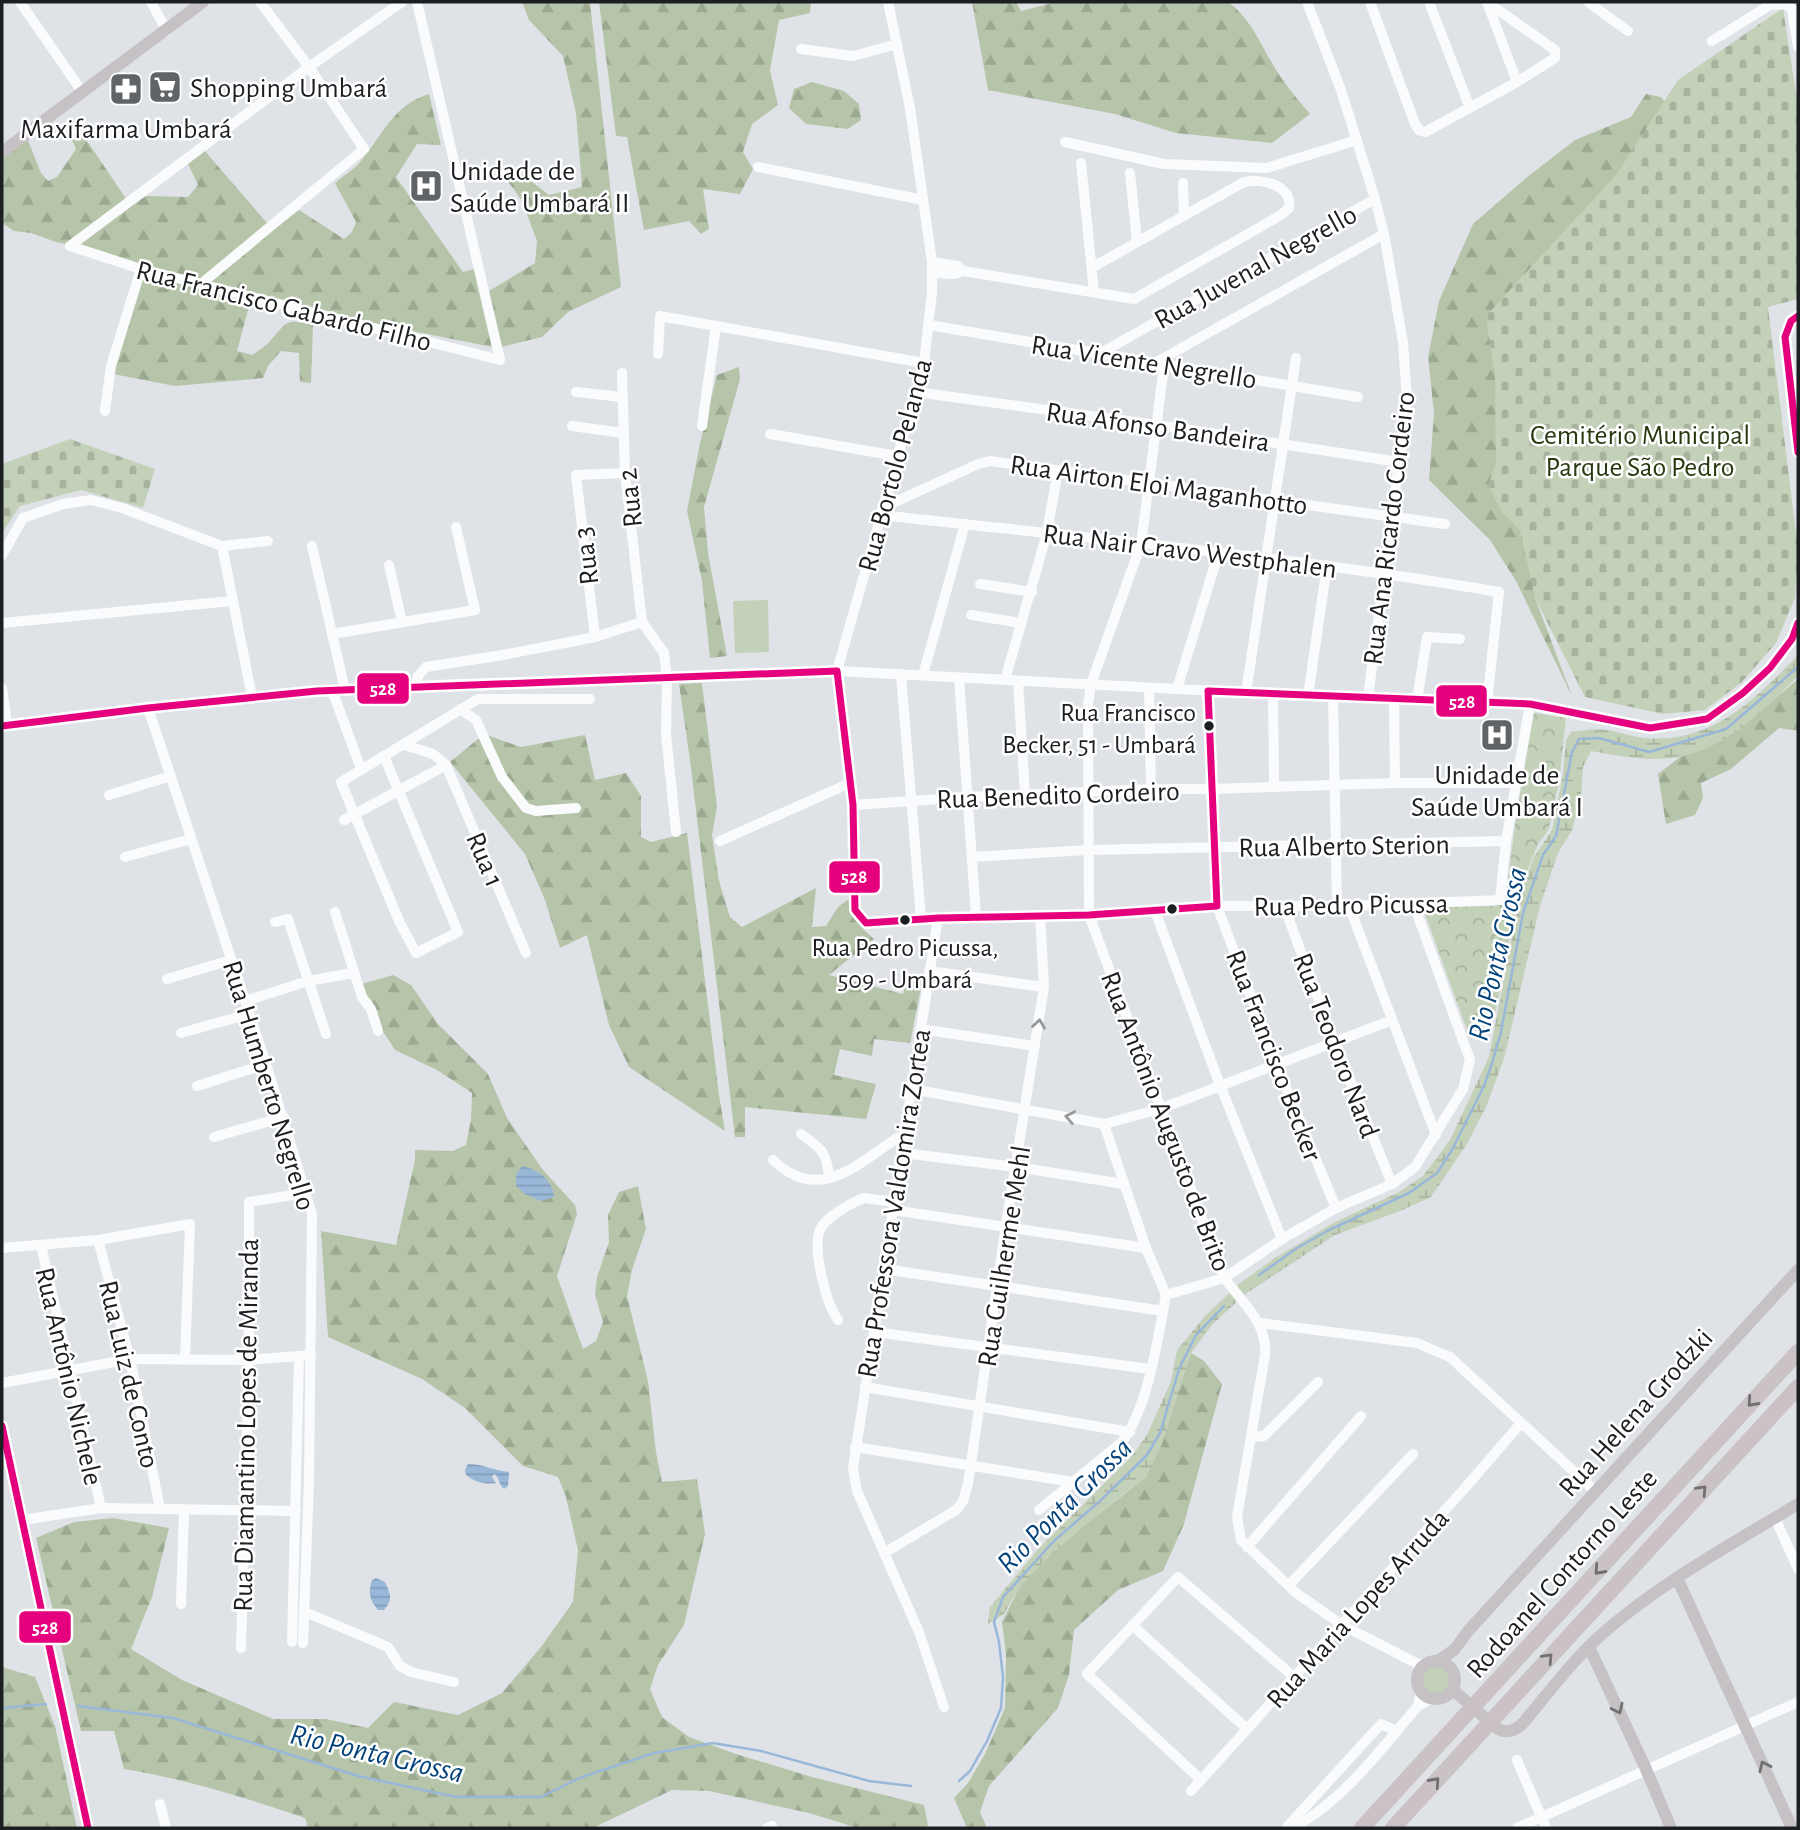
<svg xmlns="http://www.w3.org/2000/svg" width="1800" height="1830" font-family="'Alegreya Sans',sans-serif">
<defs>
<pattern id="forest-firs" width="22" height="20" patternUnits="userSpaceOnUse" patternTransform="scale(1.75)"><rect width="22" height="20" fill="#b6c5a9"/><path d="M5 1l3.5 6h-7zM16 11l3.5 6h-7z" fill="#9ca991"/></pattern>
<pattern id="wetland-marsh" width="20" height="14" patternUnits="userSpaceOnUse" patternTransform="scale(1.75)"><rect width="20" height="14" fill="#c4d1b9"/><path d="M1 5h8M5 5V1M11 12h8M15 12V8" fill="none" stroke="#a8b39f"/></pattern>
<pattern id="cemetery-stones" width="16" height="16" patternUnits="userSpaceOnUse" patternTransform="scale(1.75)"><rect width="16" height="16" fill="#c4d1b9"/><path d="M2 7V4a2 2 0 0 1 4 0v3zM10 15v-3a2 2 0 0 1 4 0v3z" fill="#a8b39f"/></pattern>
<pattern id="park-crowns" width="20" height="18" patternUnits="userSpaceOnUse" patternTransform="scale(1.75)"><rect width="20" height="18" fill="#c4d1b9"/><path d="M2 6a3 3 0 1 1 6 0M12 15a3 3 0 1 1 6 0" fill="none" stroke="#a8b39f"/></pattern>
<pattern id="water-rules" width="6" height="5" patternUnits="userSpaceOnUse" patternTransform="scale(1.75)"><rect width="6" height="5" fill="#99b7d9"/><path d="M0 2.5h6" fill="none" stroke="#839dba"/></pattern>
</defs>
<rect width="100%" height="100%" fill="#dfe3e8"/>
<g fill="#c4d1b9">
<path d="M768,600L769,652L735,653L733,601Z"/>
<circle cx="1437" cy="1680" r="15"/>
</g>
<g fill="url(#forest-firs)">
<path d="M522,2H590L621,287L568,312L542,337L497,348L251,299L237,351L252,355C258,351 265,347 270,341C288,322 284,318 313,325L311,383L300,382L299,353L281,351L268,366L263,378L175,386L113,374L143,269L80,247L56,242L31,233L14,231L2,223V157L27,138L41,173L48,181L57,177L76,149L70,136L79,129L131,206L146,196L188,197L198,185L187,162L204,150L273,230L299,210L344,239L352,232L356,222L335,183C343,176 353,170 360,162C382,136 394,104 429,94L441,145L417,144L396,177L463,272L474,269L484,294L535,263L537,241L522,201L507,180V173L518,171L549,195L582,187L576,113L563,56L529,20Z"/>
<path d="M599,2H811L810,13L779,20L770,70L778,105L752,124L743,152L753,169L740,194L703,189L709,229L701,234L689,221L644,230L627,137L616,136Z"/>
<path d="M972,2H1016L1021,11L1056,2H1228C1255,22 1263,52 1282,79C1290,91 1300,102 1310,114L1272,143L1176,133L1115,114L988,90Z"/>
<path d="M812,82L844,91L859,104L861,120L848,129L806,124L789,108L794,89Z"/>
<path d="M1646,94L1661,97L1674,113L1536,547L1535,598L1572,696L1516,581L1490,540L1429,480L1434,413L1428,357L1439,301L1473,224L1526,178L1575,140L1631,117Z"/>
<path d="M739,367L740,379L704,507L708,553L727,656L710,658L702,581L687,511L700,443L717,375Z"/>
<path d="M1798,679V731L1779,728L1731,769L1701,783L1703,798L1695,815L1666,824L1658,774L1680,757L1708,747L1737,731Z"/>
<path d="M702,683L717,807L712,835L719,881L730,917L742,927L816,888L812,927L826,926L838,907L850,898L864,930L874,939L829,975L903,994L908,975L923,978L910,1043L874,1039L872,1056L840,1049L834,1075L876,1084L866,1119L745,1107V1137H735L690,760L679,684Z"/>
<path d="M484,734L521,747L585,735L595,780L626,773L641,796V837L651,842L687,833L719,1095L725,1131L629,1067L609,1025L587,935L560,948L545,900L525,854L450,762Z"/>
<path d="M393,975L411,985L438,1024L488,1074L507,1118L543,1170L575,1205L577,1214L557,1276L583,1349L596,1341L603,1322L595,1295L597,1277L609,1242L608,1215L619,1192L638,1186L646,1229L632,1270L627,1296L648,1381L656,1452L662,1482L697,1479L705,1534L684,1625L658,1665L650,1689L662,1717L689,1737L736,1754L812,1777L924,1805L928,1825L926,1828H858L809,1813L709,1791L672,1790L593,1828H308L305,1818C246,1798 186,1779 124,1769L114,1731H81L36,1538L74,1522L113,1518L169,1528L152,1597L131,1649L182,1680L273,1719H326L368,1728L394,1702L458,1715L502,1693L541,1647L573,1602L578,1550L566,1497L558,1477L523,1466L465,1408L422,1379L328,1337L321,1231L396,1245L415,1160V1150L453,1151L466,1145L471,1120L472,1093L437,1070L395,1050L382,1030L362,984Z"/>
<path d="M1191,1353L1204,1361L1222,1384L1184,1524L1163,1571L1118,1590L1074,1630L1069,1675L1058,1708L989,1786L980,1812L987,1828H967L954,1798L968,1783L985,1754L1005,1708L1006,1655L1002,1622L1020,1586L1052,1553L1086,1524L1146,1477Z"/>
<path d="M2,1667L35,1677L55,1726L77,1828H2Z"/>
</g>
<path fill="url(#wetland-marsh)" d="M1798,655V676C1765,709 1726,749 1678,757C1649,762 1619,756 1591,751L1583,767L1581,798L1572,830L1558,853L1540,906L1504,1059L1486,1107L1467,1144L1431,1197L1400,1211L1335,1235L1244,1295L1212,1325L1191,1353L1162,1444L1146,1477L1117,1499L1052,1553L1020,1586L1004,1614L988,1624L990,1607L1040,1547L1131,1457L1147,1435L1171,1381L1177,1350L1205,1316L1239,1284L1275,1258L1333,1223L1399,1192L1423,1176L1450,1140L1489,1057L1520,895L1534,857L1552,830L1563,773L1566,740L1571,732C1583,730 1596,728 1608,730C1620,732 1632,737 1645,738C1711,744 1755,700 1798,655Z"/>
<g fill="url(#cemetery-stones)">
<path d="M1783,8L1798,107V299L1768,307L1798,549L1795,598L1776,643L1742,682L1705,710L1663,714L1585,697L1535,598L1520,531L1500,509L1488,485L1496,464L1495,379L1486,316L1616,175L1678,80Z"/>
<path d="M70,439L155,469L143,508L81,490L20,506L2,533V464Z"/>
</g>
<path fill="url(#park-crowns)" d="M1534,713L1566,718L1559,782L1549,829L1537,846L1518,896L1496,1010L1485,1022L1467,1030L1425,914L1431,907L1494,906L1502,903L1506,892L1517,811Z"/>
<g fill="url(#water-rules)">
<path d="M522,1166C537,1169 553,1180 554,1197L541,1201L525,1194L516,1186V1175Z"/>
<path d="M468,1464C484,1464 495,1471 509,1472L508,1486L504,1489C498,1484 500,1477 494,1474L492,1477L496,1483C485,1485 475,1482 466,1475L465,1470Z"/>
<path d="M376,1578L385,1582C390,1594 394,1598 384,1610H378C369,1599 368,1593 372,1580Z"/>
</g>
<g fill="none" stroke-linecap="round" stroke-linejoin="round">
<g stroke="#99b7d9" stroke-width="2.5">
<path d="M1259,1275L1297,1248L1329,1230L1409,1193L1437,1173L1452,1150L1484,1086L1492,1063L1501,1032L1523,913L1543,855L1556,836L1572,752L1579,739L1599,738L1649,752L1726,729L1798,667"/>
<path d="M78,1706L173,1718L358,1776L456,1797H541L582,1777L654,1753L713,1743L761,1751L869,1781L911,1786"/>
<path d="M2,1708L46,1704"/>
<path d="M959,1781L970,1771L987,1741L1001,1708L1003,1677L999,1642L994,1622L1003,1597L1054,1541L1102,1499L1147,1455L1160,1433L1179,1369L1196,1335L1224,1306"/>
</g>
<g stroke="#fafbfc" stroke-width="10">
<path d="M20,2L83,93"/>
<path d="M151,2L167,31"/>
<path d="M888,2L910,108L932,262V292L924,363L837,671L853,805L855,910L860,918L866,923L938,918L1089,915L1217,906H1349L1500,900L1506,841L1530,704"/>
<path d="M1307,2L1341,90L1375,199L1384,234L1403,342L1407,401L1368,697"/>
<path d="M1370,2L1415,124L1419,130L1425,132L1517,82L1555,58V50L1487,2"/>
<path d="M1429,2L1470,108"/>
<path d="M1487,2L1517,82"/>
<path d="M1588,2L1628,31"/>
<path d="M1768,2L1770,5L1785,4L1792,9L1798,47"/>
<path d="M1712,41L1770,5"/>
<path d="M801,49L853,56L897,44"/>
<path d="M1065,142L1164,164L1267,168L1357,140"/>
<path d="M1081,163L1094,292"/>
<path d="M758,167L923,200"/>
<path d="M1130,173L1137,242"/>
<path d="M1183,183L1184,216"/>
<path d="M70,246L141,269L500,360L417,2"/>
<path d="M70,246L309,67L402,2"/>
<path d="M932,262L958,266L963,271"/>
<path d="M932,273L954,274L963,271L1134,299L1281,215L1289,208C1293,185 1261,178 1244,182L1093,267"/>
<path d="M201,284L364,149L309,67L260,2"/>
<path d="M1798,316L1791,321L1785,337L1798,452"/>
<path d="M929,325L1358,397"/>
<path d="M658,354L660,316L924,363"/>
<path d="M1099,354L1375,199"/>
<path d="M1153,364L1384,234"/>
<path d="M1164,366L1141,544L1091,684L1088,704L1089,915L1224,1278C1242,1301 1268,1324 1265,1355L1237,1517L1241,1540L1295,1592L1342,1625L1416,1663L1425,1665"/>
<path d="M622,373L625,473L642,622L664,653L667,680L666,734L676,832"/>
<path d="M576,392L622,397"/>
<path d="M916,392L1157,425L1399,462"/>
<path d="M105,411L111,366L141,269"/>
<path d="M572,426L623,433"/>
<path d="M702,426L716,326"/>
<path d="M770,434L897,456"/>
<path d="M882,508L978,464L990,461L1445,524"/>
<path d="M880,515C1087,538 1294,557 1499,592L1487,703"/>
<path d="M222,546L252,697"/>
<path d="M312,546L345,690"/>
<path d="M2,555L23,518L63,504L91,500L122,508L222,546L268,541"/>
<path d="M389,565L402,622"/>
<path d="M980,584L1032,592"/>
<path d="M971,615L1021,623"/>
<path d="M2,623L232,601"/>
<path d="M332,634L475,610L456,527"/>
<path d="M595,637L576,475L625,473"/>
<path d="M901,674L921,919"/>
<path d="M923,675L965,524"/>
<path d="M959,678L976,916"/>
<path d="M1005,680L1047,533L1058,470"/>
<path d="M1018,681L1025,795"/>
<path d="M416,686L418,676L426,667L503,655L595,637L642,622"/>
<path d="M2,688L7,725"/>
<path d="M1149,688L1151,789"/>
<path d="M1177,689L1219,551"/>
<path d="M332,690L361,769"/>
<path d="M1208,691L1217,906L1276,1063L1336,1208"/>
<path d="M1246,693L1296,358"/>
<path d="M1273,694L1274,785"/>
<path d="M1308,696L1327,565"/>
<path d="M1333,697L1337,906"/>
<path d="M1394,699L1395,783"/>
<path d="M1417,700L1427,637L1460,639"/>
<path d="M148,708L266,1064L312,1214L309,1480L303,1643"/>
<path d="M460,709L476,720L502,777L526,808L536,811L576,808"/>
<path d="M2,726L148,708L317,691L438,685L837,671L1308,696L1530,704L1650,728L1707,719L1743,693L1770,668L1792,639L1798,623"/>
<path d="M405,745L433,754L446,765L526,953"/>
<path d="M384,756L458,932L416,953L399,921L341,782L478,699H590"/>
<path d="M109,795L171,776"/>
<path d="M853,805L969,797L1151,789H1212L1395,783H1516"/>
<path d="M344,820L446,765"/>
<path d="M720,841L850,783"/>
<path d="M125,857L191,839"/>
<path d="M972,857L1088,850L1506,841"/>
<path d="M1284,906L1334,1041L1392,1184"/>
<path d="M1349,906L1436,1135"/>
<path d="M1155,911L1220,1085L1282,1239"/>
<path d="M335,912L362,997L371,1009L378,1031"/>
<path d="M938,918L853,1468L857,1491L919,1632L944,1707"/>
<path d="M275,922L288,919L326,1034"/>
<path d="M929,971L1044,987"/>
<path d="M167,979L231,960"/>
<path d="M245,1001L308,981L353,973"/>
<path d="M920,1029L1035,1046"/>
<path d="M181,1033L249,1014"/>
<path d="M197,1086L266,1064"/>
<path d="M912,1089L1104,1124L1160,1109L1392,1020"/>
<path d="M1104,1124L1146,1248L1166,1295"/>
<path d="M801,1134C822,1149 827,1152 829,1178"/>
<path d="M214,1137L284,1117"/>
<path d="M903,1153L1016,1167L1124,1184"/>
<path d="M773,1160C818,1204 857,1165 897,1138L905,1135"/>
<path d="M893,1210L1146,1248"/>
<path d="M98,1240L130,1359L160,1509"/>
<path d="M41,1245L101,1508"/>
<path d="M2,1248L98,1240L190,1224L185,1359"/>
<path d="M884,1269L1163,1311"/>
<path d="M838,1320C826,1303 812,1249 820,1230C824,1218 853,1202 864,1198L894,1202"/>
<path d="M1260,1323L1417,1343L1450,1357L1595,1491"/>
<path d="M874,1332L1150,1369"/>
<path d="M2,1383L130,1359L249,1360L311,1355"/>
<path d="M865,1387L1130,1432"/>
<path d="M1252,1437L1264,1436L1318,1382"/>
<path d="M855,1447L1073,1482"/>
<path d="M1039,1510L1122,1442C1148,1408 1158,1338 1166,1295L1224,1278L1282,1239L1336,1208L1392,1184L1415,1167L1463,1089L1470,1060L1414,905"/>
<path d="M1775,1518L1798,1569"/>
<path d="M22,1520L101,1508L296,1511"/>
<path d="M1247,1547L1361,1416"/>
<path d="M884,1553L956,1510L963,1501L968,1484L1006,1225L1044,987L1040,915"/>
<path d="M1289,1585L1413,1454"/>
<path d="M181,1604L184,1509"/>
<path d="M305,1612L388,1647L400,1666L411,1672L454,1682"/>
<path d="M1132,1625L1247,1729"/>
<path d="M292,1642L299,1356"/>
<path d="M241,1648L249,1360V1202L305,1193"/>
<path d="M1418,1706L1421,1692"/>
<path d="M1517,1760L1546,1828"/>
<path d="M1201,1780L1087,1674L1178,1577L1294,1677"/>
<path d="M1191,1791L1465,1488L1521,1423"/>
<path d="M160,1804L166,1828"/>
<path d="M767,1828L772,1826V1828"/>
<path d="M1286,1828L1381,1724L1397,1731"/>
<path d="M1293,1828C1345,1799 1380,1750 1418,1706L1431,1699"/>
<path d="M1517,1828L1798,1702"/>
</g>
<g stroke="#c5c1c4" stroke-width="12">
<path d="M2,152L203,2"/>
<path d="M2,1426L88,1828"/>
<path d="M1677,1578L1792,1828"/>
<path d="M1589,1647L1646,1769L1671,1828"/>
<path d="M1438,1661L1454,1650L1469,1630L1798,1270"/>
<circle cx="1436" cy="1680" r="19"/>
<path d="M1453,1690L1498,1729C1509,1734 1516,1730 1524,1722C1549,1692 1573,1660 1602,1634C1661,1582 1732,1544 1798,1504"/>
</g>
<g stroke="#cac2c5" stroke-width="16">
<path d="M1362,1828L1798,1352"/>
<path d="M1393,1828L1798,1387"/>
</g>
<defs>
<g id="bus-1">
<path d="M1798,316L1791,321L1785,337L1798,452"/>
<path d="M2,726L148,708L317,691L837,671L853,805L855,910L866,923L938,918L1089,915L1217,906L1208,691L1530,704L1650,728L1707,719L1743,693L1770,668L1792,639L1798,623"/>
<path d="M2,1426L88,1828"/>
</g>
</defs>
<use href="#bus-1" stroke="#fff" stroke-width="12"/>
<use href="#bus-1" stroke="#e5007d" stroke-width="7"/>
</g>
<defs><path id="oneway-chevron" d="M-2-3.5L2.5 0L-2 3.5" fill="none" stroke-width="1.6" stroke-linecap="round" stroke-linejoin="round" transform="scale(1.75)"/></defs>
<g stroke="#96989a">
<use href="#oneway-chevron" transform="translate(1039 1024) rotate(-82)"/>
<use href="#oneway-chevron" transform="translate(1070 1117) rotate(-169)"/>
</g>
<g stroke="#737074">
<use href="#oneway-chevron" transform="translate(1752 1402) rotate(132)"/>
<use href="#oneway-chevron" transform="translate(1702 1490) rotate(-47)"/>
<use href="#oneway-chevron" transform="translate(1599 1570) rotate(132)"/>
<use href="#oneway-chevron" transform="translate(1548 1658) rotate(-47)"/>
<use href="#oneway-chevron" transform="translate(1435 1782) rotate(-48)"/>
</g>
<g stroke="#707073">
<use href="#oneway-chevron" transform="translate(1618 1709) rotate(65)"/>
<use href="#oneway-chevron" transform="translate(1764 1766) rotate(-115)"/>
</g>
<defs>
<symbol id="supermarket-square" viewBox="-11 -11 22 22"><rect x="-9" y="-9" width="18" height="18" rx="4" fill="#606467" stroke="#fff"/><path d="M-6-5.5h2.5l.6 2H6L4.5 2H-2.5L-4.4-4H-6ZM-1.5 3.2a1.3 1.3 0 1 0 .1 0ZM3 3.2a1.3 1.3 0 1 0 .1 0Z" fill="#fff"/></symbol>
<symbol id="pharmacy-square" viewBox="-11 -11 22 22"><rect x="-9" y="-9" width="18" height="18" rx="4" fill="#606467" stroke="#fff"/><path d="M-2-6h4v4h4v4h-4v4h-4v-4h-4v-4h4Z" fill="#fff"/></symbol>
<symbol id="hospital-square" viewBox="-11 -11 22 22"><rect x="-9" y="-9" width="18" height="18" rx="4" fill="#606467" stroke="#fff"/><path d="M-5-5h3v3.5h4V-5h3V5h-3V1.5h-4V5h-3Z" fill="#fff"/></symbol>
</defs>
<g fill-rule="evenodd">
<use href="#supermarket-square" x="146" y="68" width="38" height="38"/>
<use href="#pharmacy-square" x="107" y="70" width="38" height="38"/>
<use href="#hospital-square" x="407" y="167" width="38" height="38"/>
<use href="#hospital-square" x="1478" y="716" width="38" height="38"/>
</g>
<g fill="#1c1f22" stroke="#fff" stroke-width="2.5">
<circle cx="1209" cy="726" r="6"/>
<circle cx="1172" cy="909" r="6"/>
<circle cx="905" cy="920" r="6"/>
</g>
<g text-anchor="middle" stroke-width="5" stroke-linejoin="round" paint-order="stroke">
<g font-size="26" fill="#1c1f22" stroke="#fff" text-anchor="end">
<text x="1196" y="721">Rua Francisco<tspan x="1196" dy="32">Becker, 51 - Umbará</tspan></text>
<text x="905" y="956" text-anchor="middle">Rua Pedro Picussa,<tspan x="905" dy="32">509 - Umbará</tspan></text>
</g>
<g font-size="28" fill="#1c1f22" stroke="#fff" text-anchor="start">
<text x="190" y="97">Shopping Umbará</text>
<text x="126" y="138" text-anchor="middle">Maxifarma Umbará</text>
<text x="450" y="180">Unidade de<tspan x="450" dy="32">Saúde Umbará II</tspan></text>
<text x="1497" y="784" text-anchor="middle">Unidade de<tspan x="1497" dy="32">Saúde Umbará I</tspan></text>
</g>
<g font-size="28" fill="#1c1f22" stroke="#fff">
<text transform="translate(1255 266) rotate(-29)" y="10">Rua Juvenal Negrello</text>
<text transform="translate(284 305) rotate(14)" y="10">Rua Francisco Gabardo Filho</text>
<text transform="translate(1144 361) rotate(9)" y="10">Rua Vicente Negrello</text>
<text transform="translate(1158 426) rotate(8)" y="10">Rua Afonso Bandeira</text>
<text transform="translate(894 465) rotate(-75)" y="10">Rua Bortolo Pelanda</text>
<text transform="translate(1159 484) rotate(8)" y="10">Rua Airton Eloi Maganhotto</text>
<text transform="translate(629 498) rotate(-96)" y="10">Rua 2</text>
<text transform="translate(1388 528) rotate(-83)" y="10">Rua Ana Ricardo Cordeiro</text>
<text transform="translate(1190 550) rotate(7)" y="10">Rua Nair Cravo Westphalen</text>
<text transform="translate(585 556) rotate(-97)" y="10">Rua 3</text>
<text transform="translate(1058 794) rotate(-2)" y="10">Rua Benedito Cordeiro</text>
<text transform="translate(1344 845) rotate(-1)" y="10">Rua Alberto Sterion</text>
<text transform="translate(486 859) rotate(67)" y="10">Rua 1</text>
<text transform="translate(1351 904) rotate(-1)" y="10">Rua Pedro Picussa</text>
<text transform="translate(1337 1045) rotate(69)" y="10">Rua Teodoro Nard</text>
<text transform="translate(1275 1055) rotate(69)" y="10">Rua Francisco Becker</text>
<text transform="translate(270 1085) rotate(73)" y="10">Rua Humberto Negrello</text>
<text transform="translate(1167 1121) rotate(69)" y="10">Rua Antônio Augusto de Brito</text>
<text transform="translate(893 1203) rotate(-81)" y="10">Rua Professora Valdomira Zortea</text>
<text transform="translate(1003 1256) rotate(-81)" y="10">Rua Guilherme Mehl</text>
<text transform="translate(130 1374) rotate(77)" y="10">Rua Luiz de Conto</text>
<text transform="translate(70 1376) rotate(77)" y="10">Rua Antônio Nichele</text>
<text transform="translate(1635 1412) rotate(-48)" y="10">Rua Helena Grodzki</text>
<text transform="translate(245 1425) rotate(-89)" y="10">Rua Diamantino Lopes de Miranda</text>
<text transform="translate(1561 1573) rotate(-48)" y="10">Rodoanel Contorno Leste</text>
<text transform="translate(1357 1608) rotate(-48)" y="10">Rua Maria Lopes Arruda</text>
</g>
<g font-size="28" fill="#29390f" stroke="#fff">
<text x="1640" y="444">Cemitério Municipal<tspan x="1640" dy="32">Parque São Pedro</tspan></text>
</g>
<g font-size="30" font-style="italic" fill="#05437c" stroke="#fff">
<text transform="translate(1497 954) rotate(-77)" y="10">Rio Ponta Grossa</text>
<text transform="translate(1064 1505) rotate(-45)" y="10">Rio Ponta Grossa</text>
<text transform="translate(377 1753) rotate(13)" y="10">Rio Ponta Grossa</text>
</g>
</g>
<g stroke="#fff" stroke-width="2.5">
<rect x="356" y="672" width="54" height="33" rx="7" fill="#e5007d"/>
<rect x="1435" y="684" width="53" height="34" rx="7" fill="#e5007d"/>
<rect x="828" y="860" width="53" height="34" rx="7" fill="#e5007d"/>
<rect x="18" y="1610" width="54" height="34" rx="7" fill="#e5007d"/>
</g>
<g font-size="19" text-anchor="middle" font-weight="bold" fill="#fff">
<text x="383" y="695">528</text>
<text x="1462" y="708">528</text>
<text x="854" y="883">528</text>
<text x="45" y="1634">528</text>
</g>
<rect width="1800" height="1830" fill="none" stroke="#1c1f22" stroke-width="7"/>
</svg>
